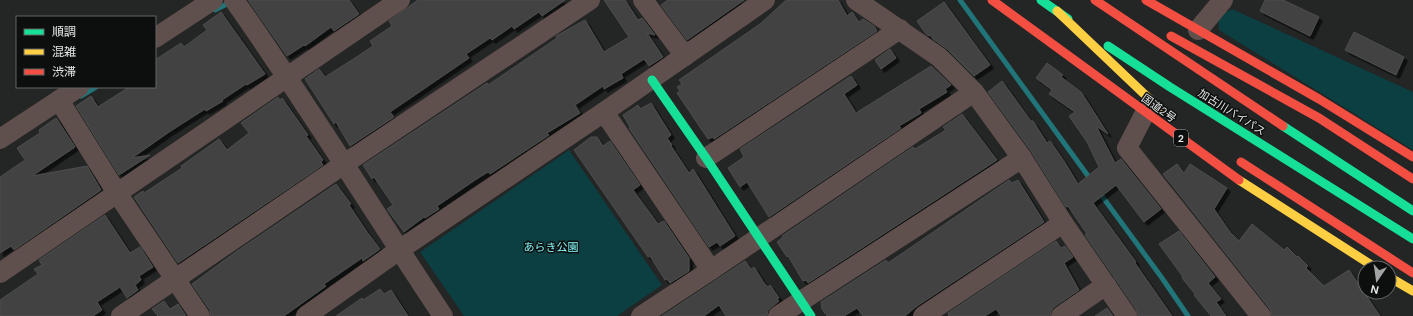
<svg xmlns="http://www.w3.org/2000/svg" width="1413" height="316" font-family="'DM Sans','Noto Sans JP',sans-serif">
<defs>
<filter id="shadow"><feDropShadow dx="3.5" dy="3.5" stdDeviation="0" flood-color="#0009"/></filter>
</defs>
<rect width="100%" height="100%" fill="#242525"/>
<g fill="#0b3f42">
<path d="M1232,9L1413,92V150L1219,30L1218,17Z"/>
<path d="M569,150L662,285L617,316H464L420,252Z"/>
</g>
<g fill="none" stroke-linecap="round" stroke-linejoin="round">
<g stroke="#217477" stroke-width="5">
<path d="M960,0L1091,180"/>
<path d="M215,10L231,2"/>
<path d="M81,96L96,87"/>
<path d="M1099,192L1162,278L1188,316"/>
</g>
</g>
<g fill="#424343" stroke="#4c4d4d" filter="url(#shadow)">
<path d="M248,0H349L359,14L334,31L331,27L305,46L304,45L287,56Z"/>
<path d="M418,0H565L542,16L539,12L514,29L512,26L492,40L490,38L466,54L469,58L390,112L394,117L350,146L336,122L334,124L305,79L319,69L325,77L355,58L373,46L370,41L392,26L389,21Z"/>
<path d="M604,0H625L638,20L642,18L655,35L647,33L663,57L649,66L644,59L621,74L623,78L604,89L603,86L575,105L580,113L547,133L549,135L490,174L488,172L478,178L437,206L439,209L425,218L424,217L404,232L387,209L393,205L374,177L372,179L363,165L487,83L488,85L557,38L556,36L585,20L604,52L629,37Z"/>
<path d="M668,0H744L687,40L661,5Z"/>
<path d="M786,0H838L847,16L852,12L859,22L863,19L874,26L877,31L714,139L713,137L708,139L677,93L680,91L677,87L682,84L679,80L760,24Z"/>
<path d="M1265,0H1283L1319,17L1310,36L1260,11Z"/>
<path d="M944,2L990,65L974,76L947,49L933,39L930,35L929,36L926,34L917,21Z"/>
<path d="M221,12L265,74L247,85L246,84L222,100L223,101L206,111L205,109L169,132L132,158L150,155L119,175L76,106L91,96L98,107L129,87H155V60L181,43L184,47L207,30L203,25Z"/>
<path d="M1354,32L1404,57L1396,75L1345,50Z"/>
<path d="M890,49L896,58L881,69L875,60Z"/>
<path d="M1047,63L1063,75L1061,77L1081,92L1108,134L1096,126L1115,163L1121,159L1161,209L1144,222L1116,185L1093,203L1136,262L1135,263L1172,316H1138L1136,309L1085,235L1087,234L1068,206L1066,207L1031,151L988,92L1002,81L1031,121H1033L1047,143L1050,141L1064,161L1078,184L1099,167L1087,142L1069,116L1075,112L1049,94L1052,90L1036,78Z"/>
<path d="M931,66L951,85L945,89L947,92L919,109L921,113L899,126L901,128L769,217L747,182L740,187L728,168L744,157L740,149L851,76L857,85L844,94L856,113Z"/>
<path d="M278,97L280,100L282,98L308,135L306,136L323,160L321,162L323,165L178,263L134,197L143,191L144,193L182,168L181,166L219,139L227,150L249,133L241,123Z"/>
<path d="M651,103L671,135L667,138L672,145L671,146L689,173L693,169L735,236L720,246L717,242L709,247L629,128L630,127L623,115L638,105L640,109Z"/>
<path d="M962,114L997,160L808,283L806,280L803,281L788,256L787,257L777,242L783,237L782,236L913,147L915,149L946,130L943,127Z"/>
<path d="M56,118L75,147L32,176L87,166L101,190L14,250L11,246L0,253V177L25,160L17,148L40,133L39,130Z"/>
<path d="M591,137H597L603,146L610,141L640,185L633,190L658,224L664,221L689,258V271L670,283L667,279L665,280L650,256L648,257L574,150Z"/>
<path d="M1177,164L1184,173L1190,164L1227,188L1214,209L1230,232L1239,241L1252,224L1284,250L1287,247L1297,257L1298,256L1308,266L1306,268L1324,286L1349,270L1380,316H1272L1270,309L1163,174Z"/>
<path d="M1009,180L1012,183L1018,180L1044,222L917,306L905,316H863L857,308L844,316H827L822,309L821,302L886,260L888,263Z"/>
<path d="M336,184L351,204L349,205L367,232L380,249L363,261L362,258L324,284L326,286L284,316H211L210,310L192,284L237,251Z"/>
<path d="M105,215L130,253L140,247L153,267L139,276L141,280L135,285L138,290L127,298L120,287L97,302L102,310L93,316H0V300L38,274L34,269L42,265L39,260Z"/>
<path d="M1179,231L1215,277L1208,283L1221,299L1216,302L1226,316H1211L1194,295L1195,294L1182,278L1183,277L1159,244Z"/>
<path d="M1056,241L1061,248L1065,246L1073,257L1064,263L1079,290L1054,307L1051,311L1050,316H1001L996,309L985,316H949L948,313Z"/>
<path d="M745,261L751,269L754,267L764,283L768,287L770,285L779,298L777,299L779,301L768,310L767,316H726L719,305L704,316H662Z"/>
<path d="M380,289L384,294L391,290L408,316H336L362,298L363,300Z"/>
<path d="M164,301L170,309L178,304L186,316H158L152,309Z"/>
<path d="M1107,308L1113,316H1095Z"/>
</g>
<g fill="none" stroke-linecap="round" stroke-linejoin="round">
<g stroke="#60504d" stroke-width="20">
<path d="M234,0C307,103 373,211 443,316"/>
<path d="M643,0L685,56"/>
<path d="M856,0L939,57L974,92L1022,158L1063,223L1127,316"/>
<path d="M1198,30L1223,0"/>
<path d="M155,38L213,0"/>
<path d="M59,100L117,193L200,316"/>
<path d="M604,112L711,270"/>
<path d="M1145,113L1127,148L1261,316"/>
<path d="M0,139L79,87"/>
<path d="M706,158L900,29"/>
<path d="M0,273L400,0"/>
<path d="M121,316L344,164L590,0"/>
<path d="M306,316L399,250L604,112L765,0"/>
<path d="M641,316L711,270L974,92"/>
<path d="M778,316L1022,158"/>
<path d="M923,316L1063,223"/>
<path d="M1061,316L1106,285"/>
</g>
<g stroke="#16e098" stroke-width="9">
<path d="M1041,0L1068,19"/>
<path d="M1108,46L1170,87L1413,239"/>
<path d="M652,80L706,158L811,316"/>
<path d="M1283,126L1413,211"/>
</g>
<g stroke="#ffcf43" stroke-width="9">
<path d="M1057,11L1162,111"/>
<path d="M1239,180L1376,268"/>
<path d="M1389,277L1413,291"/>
</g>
<g stroke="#f24e42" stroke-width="9">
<path d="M992,0L1239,180"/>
<path d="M1095,0L1283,126"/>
<path d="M1146,0L1319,99L1413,157"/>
<path d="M1171,36L1319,118L1413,179"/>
<path d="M1241,162L1413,273"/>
</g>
</g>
<g text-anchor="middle" stroke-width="3" stroke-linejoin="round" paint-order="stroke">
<rect fill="#0d0e0e" stroke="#a4a6a7" stroke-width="1" x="1174" y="130" width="14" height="16" rx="3"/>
<g font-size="10" font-weight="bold" fill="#e5e7e8">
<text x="1181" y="142">2</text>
</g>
<g font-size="11" fill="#e5e7e8" stroke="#0d0e0e">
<text transform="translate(1159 108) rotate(36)" y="4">国道2号</text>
<text transform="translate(1232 112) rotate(32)" y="4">加古川バイパス</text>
</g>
<g font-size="11" fill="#86fafe" stroke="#0d0e0e">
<text x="551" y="251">あらき公園</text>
</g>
</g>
<rect x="16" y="16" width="140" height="72" fill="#0d0e0e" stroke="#636565"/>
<rect x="24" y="29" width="20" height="6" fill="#16e098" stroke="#636565"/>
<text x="52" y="36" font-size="12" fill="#e5e7e8">順調</text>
<rect x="24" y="49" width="20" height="6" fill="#ffcf43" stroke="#636565"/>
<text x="52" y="56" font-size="12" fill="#e5e7e8">混雑</text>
<rect x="24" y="69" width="20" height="6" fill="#f24e42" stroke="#636565"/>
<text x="52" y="76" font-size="12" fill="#e5e7e8">渋滞</text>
<g transform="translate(1377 280) rotate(193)"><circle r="19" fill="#0d0e0e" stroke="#636565"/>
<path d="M0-3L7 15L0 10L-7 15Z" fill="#a1a3a4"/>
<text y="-6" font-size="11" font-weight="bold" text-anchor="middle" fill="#e5e7e8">N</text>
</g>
</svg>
